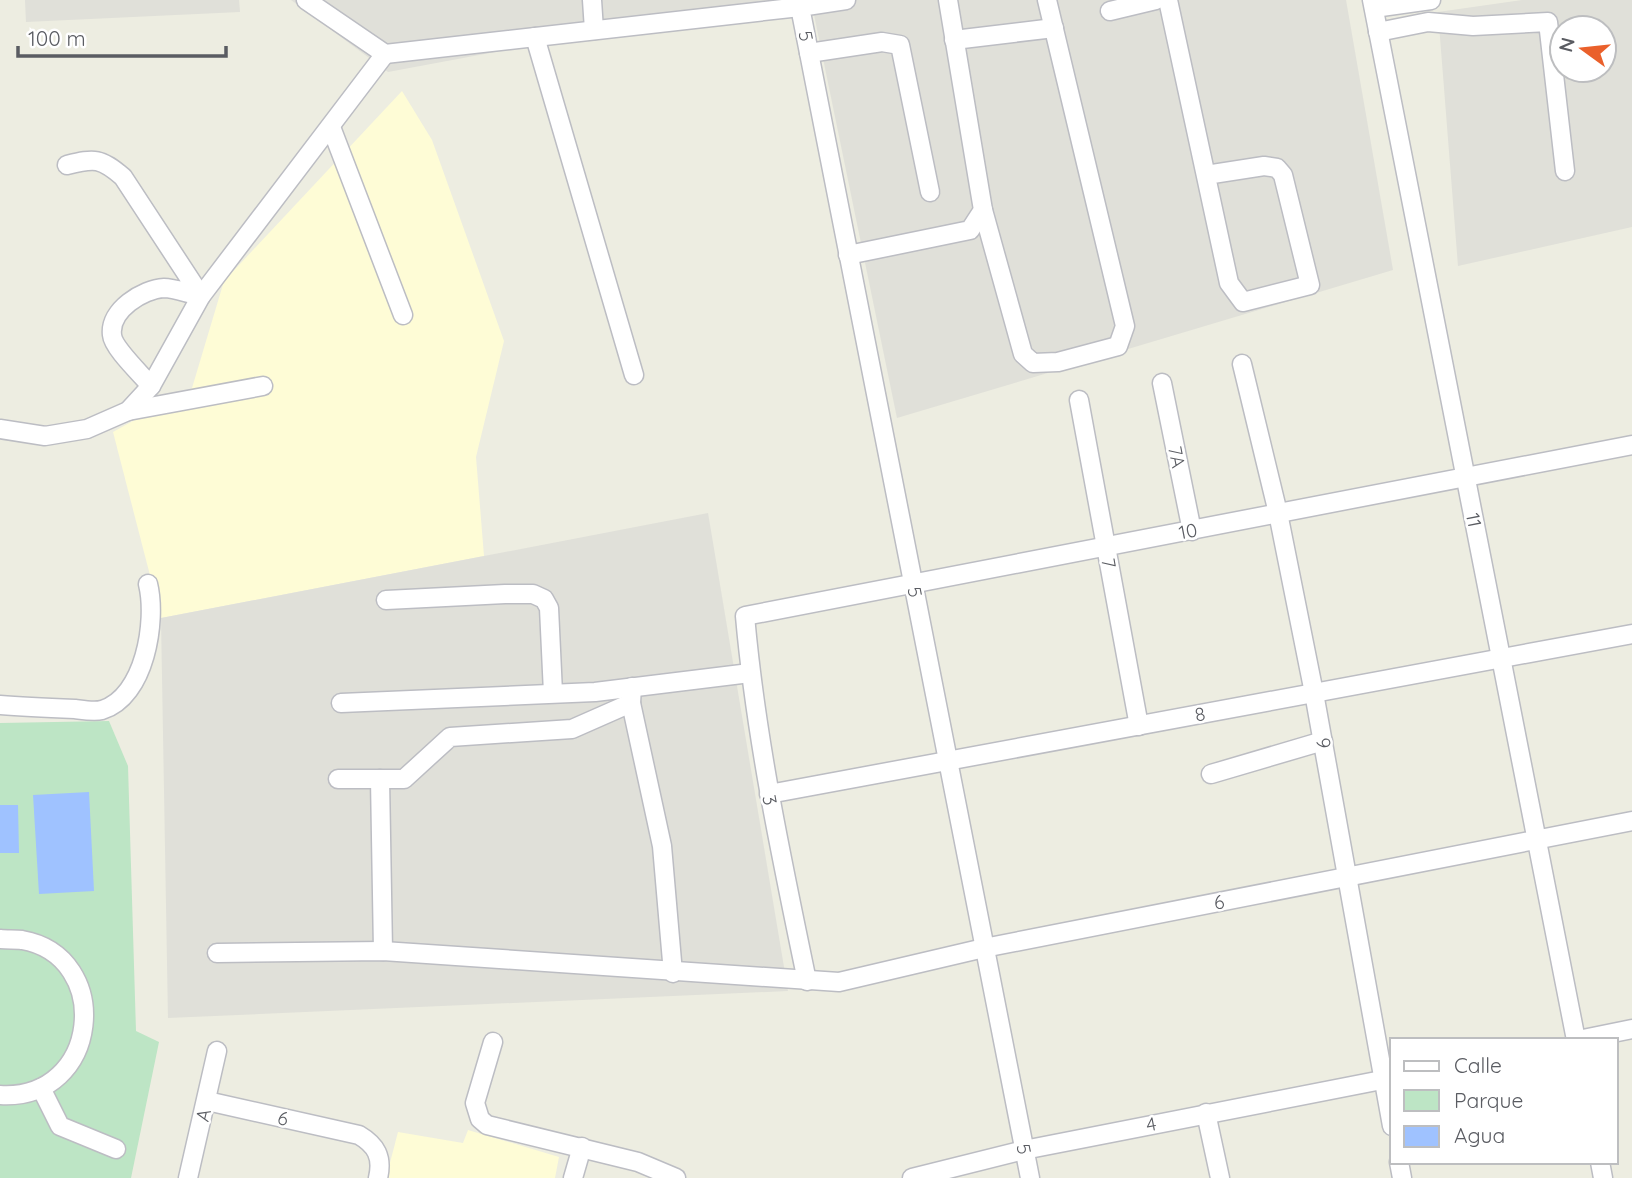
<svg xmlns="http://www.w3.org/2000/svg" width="1632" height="1178" font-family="Quicksand,sans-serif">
<rect width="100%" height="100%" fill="#edede1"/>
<g fill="#fefcd6">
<path d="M402,91L432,140L504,341L476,457L484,556L161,618L113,432L192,388L224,281Z"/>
<path d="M468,1130L559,1157L555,1178H386L398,1132L463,1143Z"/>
</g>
<g fill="#e0e0d9" fill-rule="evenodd">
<path d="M25,0H239L240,12L26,22Z"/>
<path d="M291,0H774L388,72Z"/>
<path d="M811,0H1346L1393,270L897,418Z"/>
<path d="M1522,0H1632V227L1458,266L1438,12ZM1562,28H1604V70H1562Z"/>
<path d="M708,513L788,991L168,1018L161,618Z"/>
</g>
<path fill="#bde5c5" d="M109,721L128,766L136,1031L159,1042L131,1178H0V723Z"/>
<g fill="#9fc2ff">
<path d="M89,792L94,891L39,894L33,795Z"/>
<path d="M0,805H18L19,853H0Z"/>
</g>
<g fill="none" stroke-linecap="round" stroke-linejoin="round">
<defs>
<g id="minor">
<path d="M306,0L385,54L800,7L799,0"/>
<path d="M592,0L594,30"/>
<path d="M846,0L800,7L1030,1178"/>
<path d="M1168,0L1229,283L1243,302L1310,285L1283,175L1277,168L1264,166L1206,175"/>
<path d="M1372,0L1576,1040"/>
<path d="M1374,8L1431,0"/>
<path d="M1110,11L1156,0"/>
<path d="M1378,32L1428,22L1473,26L1548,22L1565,171"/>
<path d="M535,37L634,375"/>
<path d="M954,40L1054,28"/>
<path d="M809,53L882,42L900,45L930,192"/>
<path d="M331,127L403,315"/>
<path d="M67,165C95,158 101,158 123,177L201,296C189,294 175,288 164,288C143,289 109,310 112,335C113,348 142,375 151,386"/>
<path d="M983,210L1023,354L1033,363L1058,362L1118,346L1125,326L1047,0"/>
<path d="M848,255L970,230L983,210L948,0"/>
<path d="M1242,364L1278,513L1314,693L1392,1126"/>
<path d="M1162,383L1192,531"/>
<path d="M1079,400L1139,726"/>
<path d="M128,411L263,386"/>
<path d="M0,429L45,436L87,429L128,411L151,386L201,296L385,54"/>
<path d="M386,600L505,594H533L544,599L549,608L553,693"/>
<path d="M341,703L595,692L750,673"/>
<path d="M631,703L662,846L673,973"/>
<path d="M0,705C25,707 50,708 75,709C83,710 94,712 102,710C145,697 157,621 148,584"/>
<path d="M1211,774L1323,741"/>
<path d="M338,779H404L450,737L572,729L631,703L632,687"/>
<path d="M380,779L383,951"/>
<path d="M769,794L1632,634"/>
<path d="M0,939C7,940 15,939 22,940C114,956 101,1101 0,1095"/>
<path d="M217,953L383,951L839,982L984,948L1632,821"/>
<path d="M807,981C782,860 756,740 745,616L1632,445"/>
<path d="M1578,1040L1632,1029"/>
<path d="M493,1042L475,1103L480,1119L487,1125L638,1162L676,1178"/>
<path d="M41,1088L60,1126L116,1149"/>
<path d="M207,1101L359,1135C376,1145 383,1157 378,1178"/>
<path d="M1206,1113L1220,1178"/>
<path d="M1399,1162L1402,1178"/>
<path d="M1600,1162L1603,1178"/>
<path d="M188,1178L217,1051"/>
<path d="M573,1178L582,1147"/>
<path d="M912,1178L1024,1150L1392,1078"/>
</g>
</defs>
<use href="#minor" stroke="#bcbdc3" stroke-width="21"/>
<use href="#minor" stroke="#fff" stroke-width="18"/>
</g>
<g text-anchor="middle" stroke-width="5" stroke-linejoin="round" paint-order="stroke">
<g font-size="19" fill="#5a5c62" stroke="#fff">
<text transform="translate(806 36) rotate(79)" y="7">5</text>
<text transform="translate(1177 457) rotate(79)" y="7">7A</text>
<text transform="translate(1474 520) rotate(79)" y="7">11</text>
<text transform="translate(1188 531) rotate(-11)" y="7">10</text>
<text transform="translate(1109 563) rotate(80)" y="7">7</text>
<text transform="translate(915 592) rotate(79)" y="7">5</text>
<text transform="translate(1200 714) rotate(-11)" y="7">8</text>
<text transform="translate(1324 743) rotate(79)" y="7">9</text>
<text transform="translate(770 800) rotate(79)" y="7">3</text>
<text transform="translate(1219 902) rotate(-11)" y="7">6</text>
<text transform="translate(203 1115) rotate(-76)" y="7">A</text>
<text transform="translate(283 1118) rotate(13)" y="7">6</text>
<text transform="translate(1151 1124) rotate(-11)" y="7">4</text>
<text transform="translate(1024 1149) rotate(79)" y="7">5</text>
</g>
</g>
<rect x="1390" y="1038" width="228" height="126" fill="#ffffff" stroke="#bdbec0" stroke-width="2"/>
<rect x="1404" y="1061" width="35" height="10" fill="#ffffff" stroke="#bdbec0" stroke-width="2"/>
<text x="1454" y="1073" font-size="21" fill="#5a5c62">Calle</text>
<rect x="1404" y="1090" width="35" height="21" fill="#bde5c5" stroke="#bdbec0" stroke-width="2"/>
<text x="1454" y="1108" font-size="21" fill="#5a5c62">Parque</text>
<rect x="1404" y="1126" width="35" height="21" fill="#9fc2ff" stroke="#bdbec0" stroke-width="2"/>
<text x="1454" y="1143" font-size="21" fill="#5a5c62">Agua</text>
<g transform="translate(1583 49) rotate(285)"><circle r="33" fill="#ffffff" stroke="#bdbec0" stroke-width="2"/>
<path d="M0-5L12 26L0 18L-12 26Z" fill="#ea602b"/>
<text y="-10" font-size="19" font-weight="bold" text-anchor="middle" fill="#5a5c62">N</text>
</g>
<path d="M18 46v10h208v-10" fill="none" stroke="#5a5c62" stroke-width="3.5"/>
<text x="28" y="46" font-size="21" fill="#5a5c62" stroke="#ffffff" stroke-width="5" paint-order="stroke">100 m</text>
</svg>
